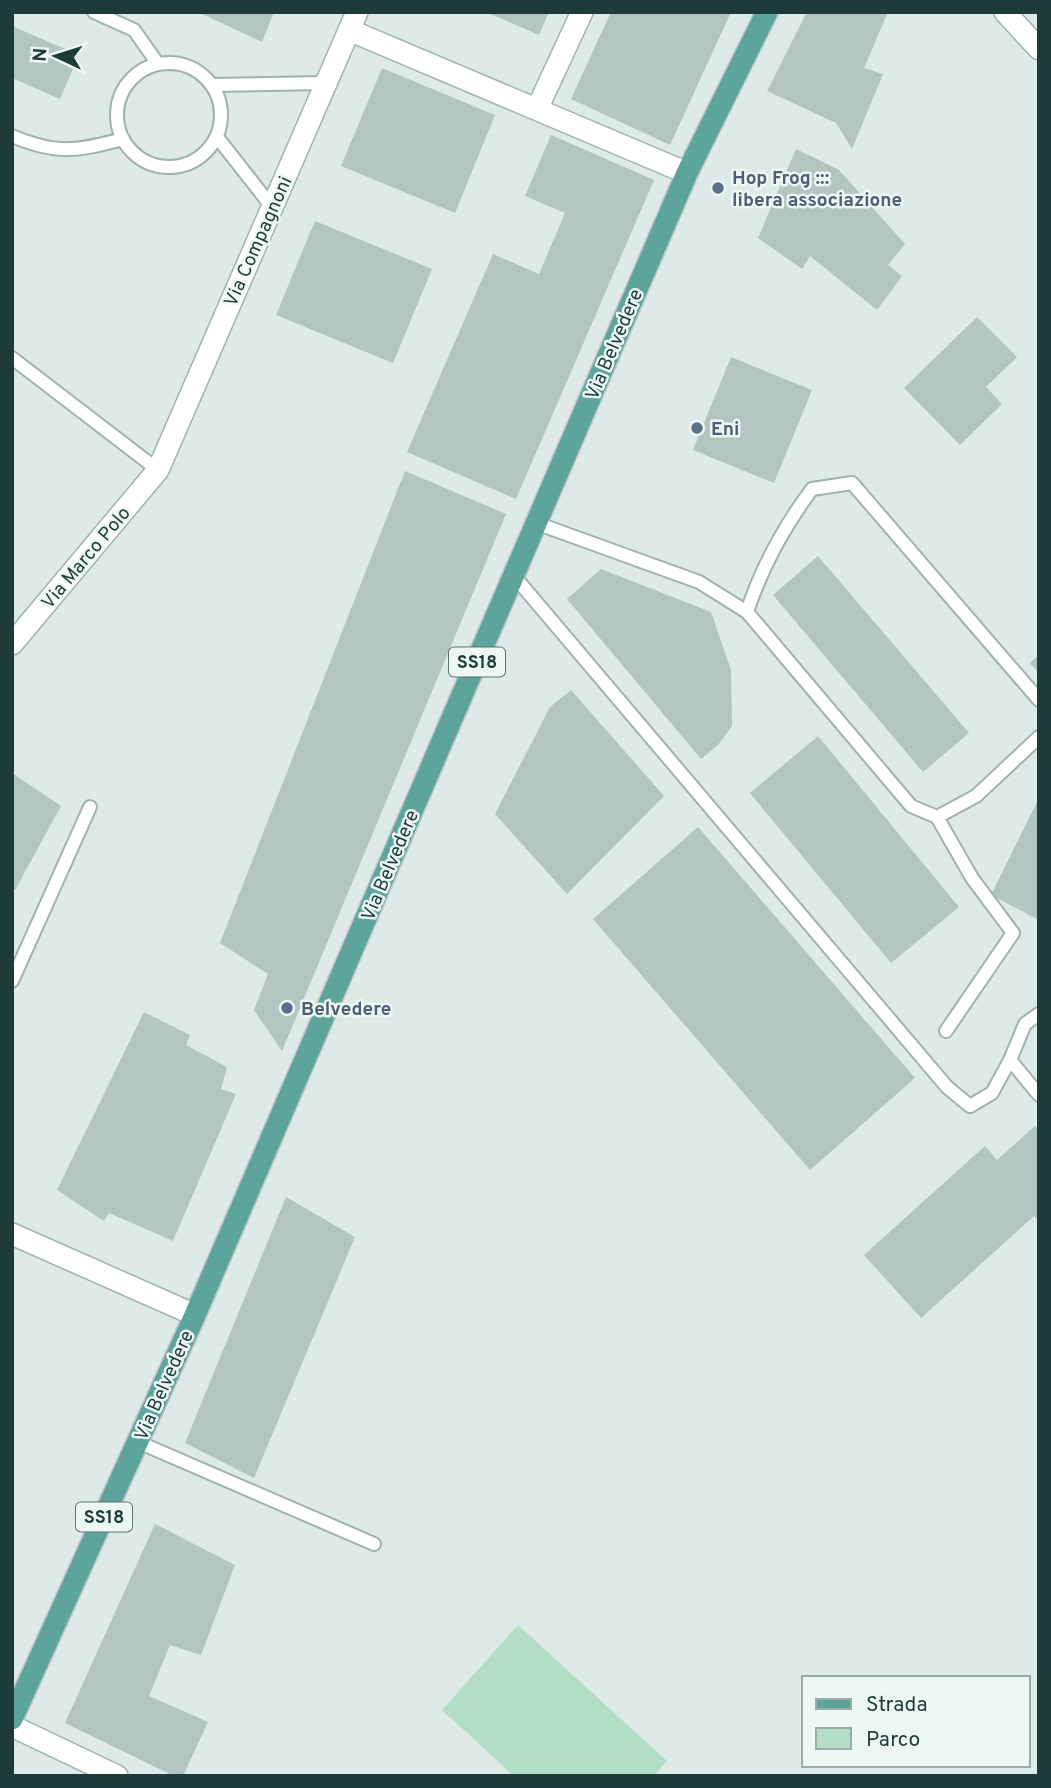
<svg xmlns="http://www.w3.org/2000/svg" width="1051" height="1788" font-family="Overpass,sans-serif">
<rect width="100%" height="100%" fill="#ddeae7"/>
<path fill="#b3dec6" d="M518,1625L667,1761L654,1776H514L442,1710Z"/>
<g fill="#b2c5c0">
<path d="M198,12H274L262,42Z"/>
<path d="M486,12H549L539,35Z"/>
<path d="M611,12H731L670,145L571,99Z"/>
<path d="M807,12H888L864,68L883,74L852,149L836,123L767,91Z"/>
<path d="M12,26L79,55L60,99L12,78Z"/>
<path d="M382,68L495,115L455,213L341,166Z"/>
<path d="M551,135L654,180L516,499L407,452L493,254L539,274L565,213L525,196Z"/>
<path d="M796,149L839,170L905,244L888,265L902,276L877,310L810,256L802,269L758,238Z"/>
<path d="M315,221L432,269L393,363L276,315Z"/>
<path d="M977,317L1017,357L986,387L1002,404L960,445L904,388Z"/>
<path d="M731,357L812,390L774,483L693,450Z"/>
<path d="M405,471L506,514L282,1051L254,1010L268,974L220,943Z"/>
<path d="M818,556L969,733L923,772L773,595Z"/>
<path d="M601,569L711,612L731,670L732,726L718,745L701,759L567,599Z"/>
<path d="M1039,655V674L1030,663Z"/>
<path d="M571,690L664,796L567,894L495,814L550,707Z"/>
<path d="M818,736L959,907L891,963L750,793Z"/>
<path d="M12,773L61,806L15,890L12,889Z"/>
<path d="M1039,798V920L991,895Z"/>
<path d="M698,827L915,1078L810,1170L593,919Z"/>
<path d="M144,1012L190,1035L186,1045L227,1067L221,1089L236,1094L173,1241L109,1213L104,1221L57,1190Z"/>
<path d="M1035,1126L1039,1131V1221L1034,1216L921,1318L864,1255L985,1146L997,1160Z"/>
<path d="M286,1197L355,1237L254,1478L185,1443Z"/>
<path d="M155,1524L235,1565L201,1655L170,1645L149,1696L208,1722L183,1776H174L65,1723Z"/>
</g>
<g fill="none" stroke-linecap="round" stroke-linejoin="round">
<defs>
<g id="lane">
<path d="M94,12L134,30L158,64"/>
<circle cx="169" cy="115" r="52"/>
<path d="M212,85L326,83"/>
<path d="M12,136C57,155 77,151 123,139"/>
<path d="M217,137L272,207"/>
<path d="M12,358L158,470"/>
<path d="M536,523L699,582L747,612"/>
<path d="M514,576L947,1087L970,1106L992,1093L1010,1060"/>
<path d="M1039,700L852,483L812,489C783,528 762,566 747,612L911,806L937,817L976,796L1039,737"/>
<path d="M937,817L972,878L1013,933L946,1031"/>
<path d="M12,981L90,807"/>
<path d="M1039,1014L1025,1024L1010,1060L1039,1095"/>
<path d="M138,1442L374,1544"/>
</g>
<g id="street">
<path d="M1005,12L1039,49"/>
<path d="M349,30L687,173"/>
<path d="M537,109L582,12"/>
<path d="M12,644L158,470L357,12"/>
<path d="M12,1234L195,1315"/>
<path d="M12,1726L117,1776"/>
</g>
<path id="primary" d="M12,1719L195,1315L687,173L767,12"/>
</defs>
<use href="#lane" stroke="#a0b2af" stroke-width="16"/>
<use href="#street" stroke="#a0b2af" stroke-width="24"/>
<use href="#primary" stroke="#bbc4c3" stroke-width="24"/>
<use href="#lane" stroke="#fff" stroke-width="12"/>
<use href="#street" stroke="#fff" stroke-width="21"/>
<use href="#primary" stroke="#5da49d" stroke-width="21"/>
</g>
<g fill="#5c6f8a" stroke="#edf7f4" stroke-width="2.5">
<circle cx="718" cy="188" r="7"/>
<circle cx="697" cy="428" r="7"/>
<circle cx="287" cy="1008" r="7"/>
</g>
<g text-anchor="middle" stroke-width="5" stroke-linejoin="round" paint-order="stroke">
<g fill="#edf7f4" stroke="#5b7370" stroke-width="2">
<rect x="449" y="647.5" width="56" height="29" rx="5"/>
<rect x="76" y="1502.5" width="56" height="29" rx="5"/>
</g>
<g font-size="18" font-weight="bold" fill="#1d3b38">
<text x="477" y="668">SS18</text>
<text x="104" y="1523">SS18</text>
</g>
<g font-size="19" font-weight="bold" fill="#4e5e75" stroke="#edf7f4" text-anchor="start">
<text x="732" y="184">Hop Frog :::<tspan x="732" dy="22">libera associazione</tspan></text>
<text x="711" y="435">Eni</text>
<text x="301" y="1015">Belvedere</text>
</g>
<g font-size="19" fill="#1d3b38" stroke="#edf7f4">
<text transform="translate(257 241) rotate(-66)" y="7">Via Compagnoni</text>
<text transform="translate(613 344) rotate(-67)" y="7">Via Belvedere</text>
<text transform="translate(85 557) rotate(-50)" y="7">Via Marco Polo</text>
<text transform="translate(389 865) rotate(-67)" y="7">Via Belvedere</text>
<text transform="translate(163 1385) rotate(-66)" y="7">Via Belvedere</text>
</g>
</g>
<rect width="1051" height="1788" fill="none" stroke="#1d3b38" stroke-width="28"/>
<rect x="802" y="1676" width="228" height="91" fill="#edf7f4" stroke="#9aaca9" stroke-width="2"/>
<rect x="816" y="1699" width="35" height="10" fill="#5da49d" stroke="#9aaca9" stroke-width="2"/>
<text x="866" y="1711" font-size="21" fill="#1d3b38">Strada</text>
<rect x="816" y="1728" width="35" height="21" fill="#b3dec6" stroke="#9aaca9" stroke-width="2"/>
<text x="866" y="1746" font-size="21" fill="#1d3b38">Parco</text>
<g transform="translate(56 56) rotate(274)" stroke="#edf7f4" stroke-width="5" paint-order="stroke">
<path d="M0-5L12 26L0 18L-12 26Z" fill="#1d3b38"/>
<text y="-10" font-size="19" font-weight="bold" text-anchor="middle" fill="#1d3b38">N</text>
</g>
</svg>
